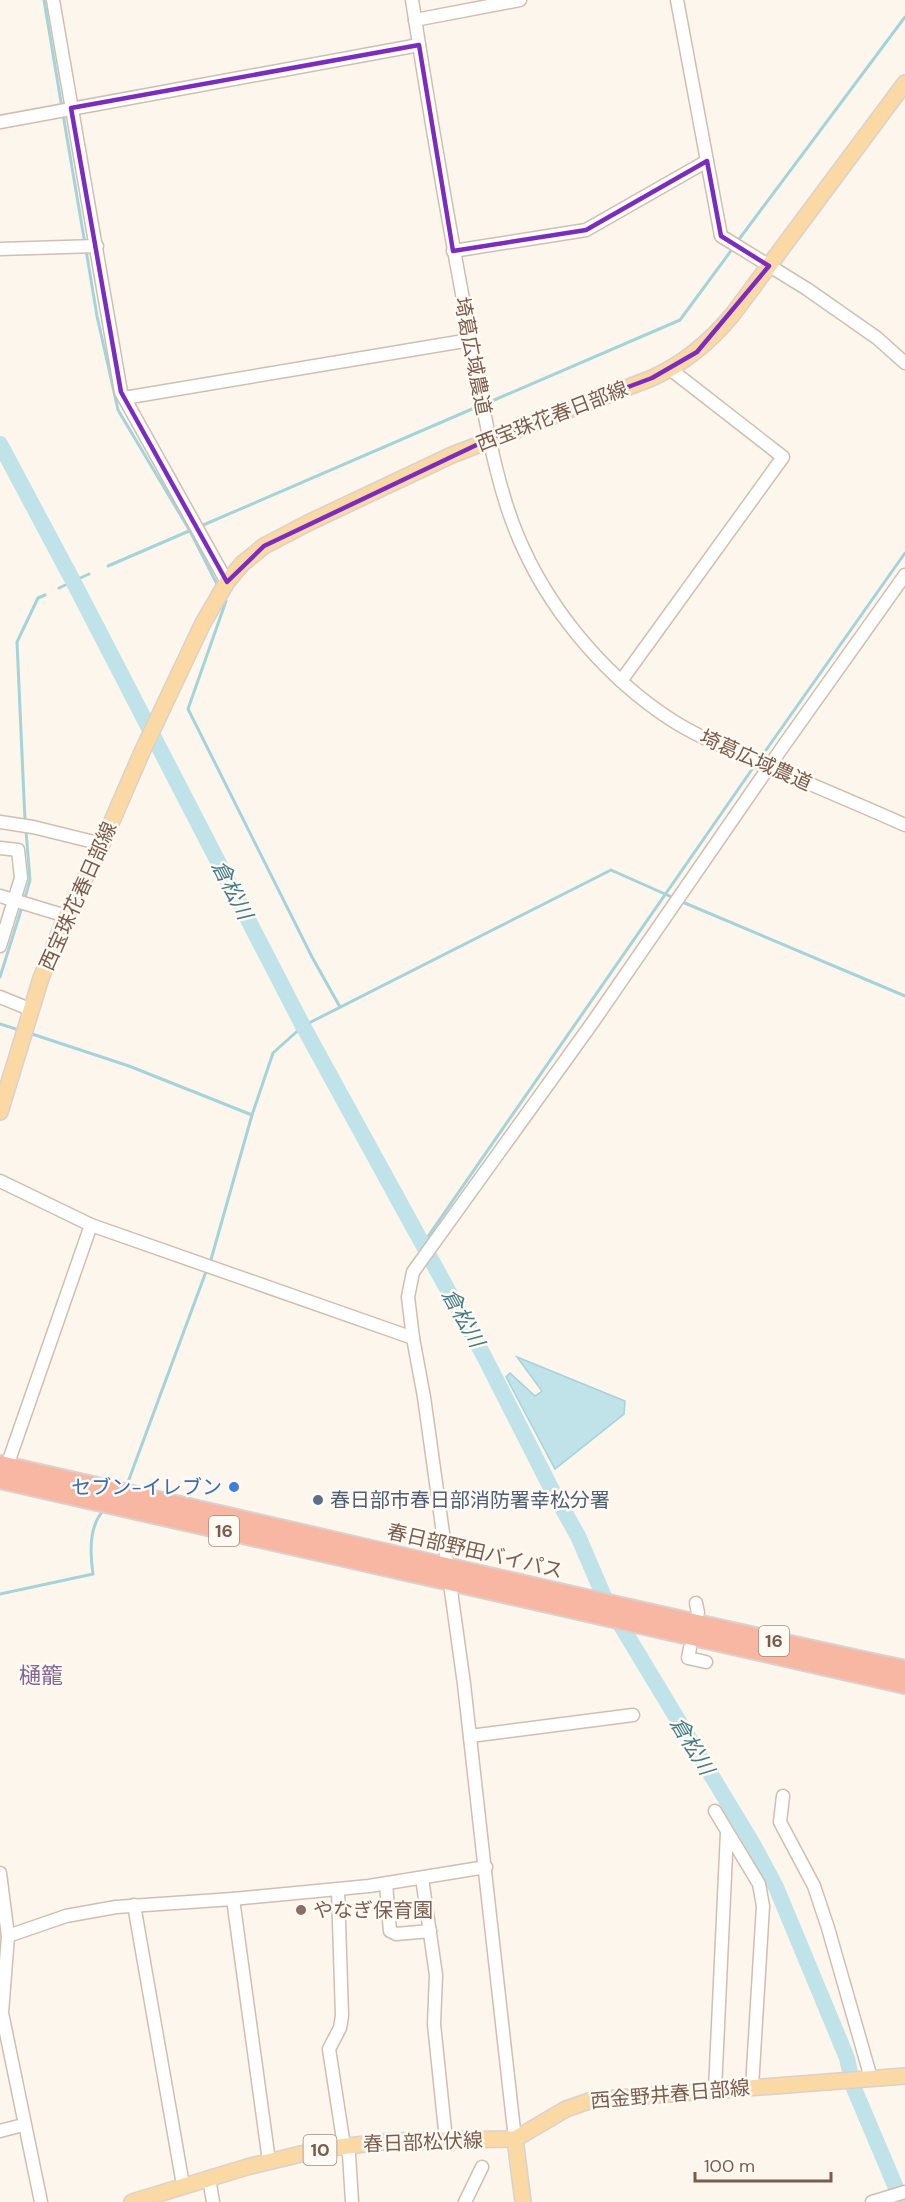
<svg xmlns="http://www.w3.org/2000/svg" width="905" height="2202" font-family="'DM Sans','Noto Sans JP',sans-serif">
<rect width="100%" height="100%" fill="#fdf6ec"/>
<path fill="#bfe3e8" stroke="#a5d3da" stroke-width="1.5" d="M517,1357L625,1401L624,1414L555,1469L506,1377L510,1373L535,1396L542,1391Z"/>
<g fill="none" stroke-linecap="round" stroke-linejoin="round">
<g stroke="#a5d3da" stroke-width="3">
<path d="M44,0L62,108"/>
<path d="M63,114L85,244"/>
<path d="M737,242L905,17"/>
<path d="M86,250L97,316L118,410L190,531L218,586"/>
<path d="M485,404L680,320L733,248"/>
<path d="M201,526L479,406"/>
<path d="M108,566L189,531"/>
<path d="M59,588L89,574"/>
<path d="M224,597L226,601L188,709L312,957L340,1007"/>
<path d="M759,760L905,553"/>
<path d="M25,821L17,642L38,598L45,595"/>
<path d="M24,901L30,880L26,831"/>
<path d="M680,901L905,996"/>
<path d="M0,977L22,907"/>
<path d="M0,1024L19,1030"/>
<path d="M29,1033L129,1066L252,1115"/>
<path d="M422,1245L755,765"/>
<path d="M210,1263L252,1115L273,1053L303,1026L611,870L674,898"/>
<path d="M124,1487L128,1482L207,1269"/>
<path d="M0,1594L93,1574C90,1554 89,1525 104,1510"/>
</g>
<path stroke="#bfe3e8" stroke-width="16" d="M0,444L73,581L303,1026L484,1356L552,1490L578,1536L605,1599L754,1846L776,1887L847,2058L853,2086L902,2202"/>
<defs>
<g id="minor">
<path d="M53,0L121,392L227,582"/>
<path d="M412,0C430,116 450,232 472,347C485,414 495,489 524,550C555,617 609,679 670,719C701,739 736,752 770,767C815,786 860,805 905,825"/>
<path d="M677,0L721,236L807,289L877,338L905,363"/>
<path d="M415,20L520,0"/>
<path d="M0,122L419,45"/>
<path d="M0,249L97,246"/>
<path d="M453,251L586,230L707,161"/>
<path d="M124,398L470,340"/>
<path d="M621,681L783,457L670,369"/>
<path d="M0,822L33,827L102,844"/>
<path d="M0,848L18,850L21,878L0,946"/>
<path d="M0,896L66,916"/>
<path d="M0,997L32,1010"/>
<path d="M0,1181L91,1225L413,1338"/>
<path d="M7,1466L91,1225"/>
<path d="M696,1603L698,1613"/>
<path d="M690,1648L688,1658L706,1662"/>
<path d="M470,1736L633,1715"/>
<path d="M783,1796L780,1822L814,1886L828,1928L871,2078"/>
<path d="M715,1811L759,1884L763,1906L752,2087"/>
<path d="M0,1873L8,1936L2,2013L41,2202"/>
<path d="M422,1878L436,1975L434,2024L446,2140"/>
<path d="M386,1884L390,1931L396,1934L430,1931"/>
<path d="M338,1890L342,2016L340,2028L329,2049L344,2146L349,2154L352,2202"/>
<path d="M233,1899L269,2161"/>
<path d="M134,1905L183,2185"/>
<path d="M8,1936L66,1916L116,1907L233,1899L369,1886L486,1867"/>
<path d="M715,2090L727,1832"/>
<path d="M0,2131L23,2125"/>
<path d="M515,2139L464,1684L424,1397L413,1338L408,1297L413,1272L593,1022L784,745L905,575"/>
<path d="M209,2178L213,2202"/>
<path d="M465,2202L482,2167"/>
<path d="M872,2202L905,2192"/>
</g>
<g id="major">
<path d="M0,1112L41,978L66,916L102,844L142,752L203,623L227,582L242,564L264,546L310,522L452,455L652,378C685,363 710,342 733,314L905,83"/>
<path d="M515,2139L523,2202"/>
<path d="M132,2202L247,2167L322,2149L391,2141L515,2139L566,2109L592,2100L905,2076"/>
</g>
<g id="highway">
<path d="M0,1464C302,1532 603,1604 905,1669"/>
<path d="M0,1480L905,1685"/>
</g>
</defs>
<use href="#minor" stroke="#d1beb0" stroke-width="15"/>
<use href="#major" stroke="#dad1cd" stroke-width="18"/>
<use href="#highway" stroke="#dad1cd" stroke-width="20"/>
<use href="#minor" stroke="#fff" stroke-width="12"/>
<use href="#major" stroke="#fbd9a5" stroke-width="15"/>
<use href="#highway" stroke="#f7b7a3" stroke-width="16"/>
</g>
<path fill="none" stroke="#7b2cbf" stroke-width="4.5" stroke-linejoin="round" d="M419,45L453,251L586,230L707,161L721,236L769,266L697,352L652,378L489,439L264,546L227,582L121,392L71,108Z"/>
<circle fill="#3f7fe0" stroke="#fffaf3" stroke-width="2" cx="234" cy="1487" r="6"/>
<circle fill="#5c6f8a" stroke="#fffaf3" stroke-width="2" cx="318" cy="1500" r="6"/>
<circle fill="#8d6e63" stroke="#fffaf3" stroke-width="2" cx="301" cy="1910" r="6"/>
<g text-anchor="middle" stroke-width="5" stroke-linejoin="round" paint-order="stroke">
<g fill="#fffaf3" stroke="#a28b7f" stroke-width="1.5">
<rect x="209" y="1516" width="30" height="30" rx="4.5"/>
<rect x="759" y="1626" width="30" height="30" rx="4.5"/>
<rect x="303.5" y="2135" width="33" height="30" rx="4.5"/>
</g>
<g font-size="18" font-weight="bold" fill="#7a5c4d">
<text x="224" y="1537">16</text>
<text x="774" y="1647">16</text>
<text x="320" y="2156">10</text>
</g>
<g font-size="20" fill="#7a5c4d" stroke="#fffaf3">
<text transform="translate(473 356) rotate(79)" y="7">埼葛広域農道</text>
<text transform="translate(552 416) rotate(-21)" y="7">西宝珠花春日部線</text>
<text transform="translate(756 760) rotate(24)" y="7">埼葛広域農道</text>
<text transform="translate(78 896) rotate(-66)" y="7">西宝珠花春日部線</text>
<text transform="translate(475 1551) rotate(13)" y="7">春日部野田バイパス</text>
<text transform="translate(670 2094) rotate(-5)" y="7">西金野井春日部線</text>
<text transform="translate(423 2142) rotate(-2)" y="7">春日部松伏線</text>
</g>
<g font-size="20" fill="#366cbe" stroke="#fffaf3" text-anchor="end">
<text x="222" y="1494">セブン-イレブン</text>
</g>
<g font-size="20" fill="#4e5e75" stroke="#fffaf3" text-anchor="start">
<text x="330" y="1507">春日部市春日部消防署幸松分署</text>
</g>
<g font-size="20" fill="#785e54" stroke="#fffaf3" text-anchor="start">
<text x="313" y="1917">やなぎ保育園</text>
</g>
<g font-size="21" font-style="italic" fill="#437c86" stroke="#fffaf3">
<text transform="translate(232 890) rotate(63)" y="7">倉松川</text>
<text transform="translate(463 1318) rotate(61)" y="7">倉松川</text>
<text transform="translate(692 1746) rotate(59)" y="7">倉松川</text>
</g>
<g font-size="22" fill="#846695" stroke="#fffaf3">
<text x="41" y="1683">樋籠</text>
</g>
</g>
<path d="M695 2172v9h136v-9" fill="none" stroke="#7a5c4d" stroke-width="3"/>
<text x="704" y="2172" font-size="18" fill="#7a5c4d" stroke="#fffaf3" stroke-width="4.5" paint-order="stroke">100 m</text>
</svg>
